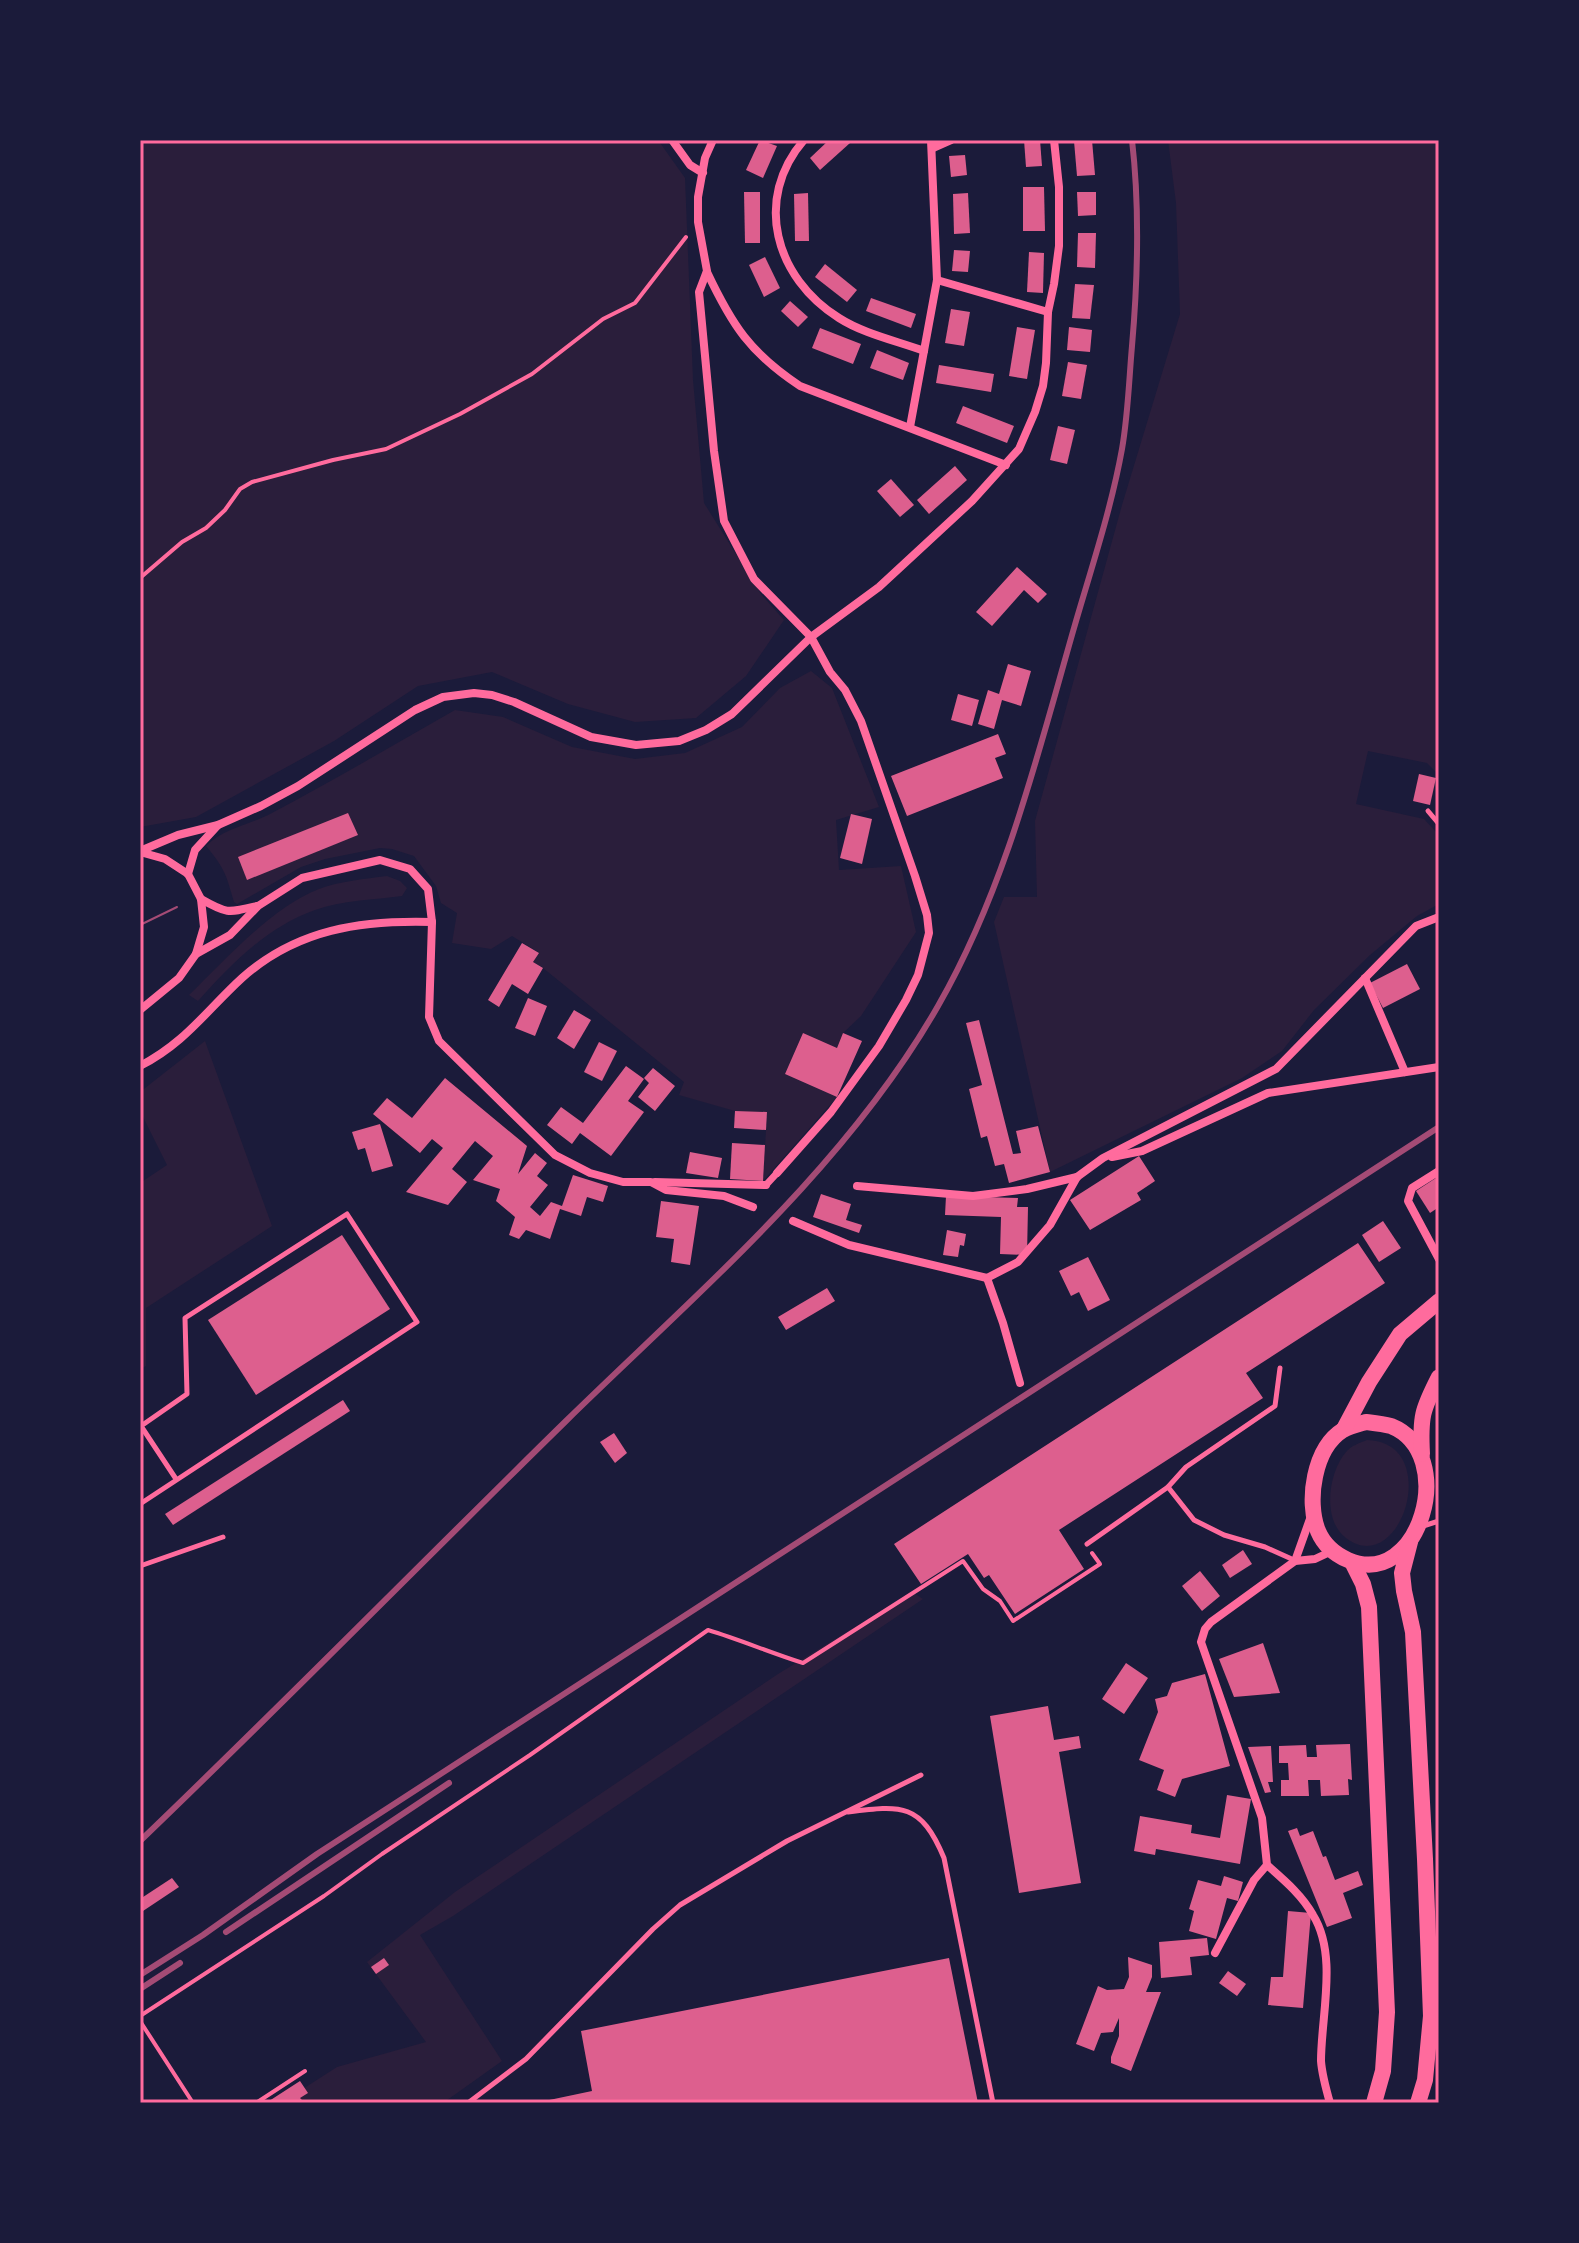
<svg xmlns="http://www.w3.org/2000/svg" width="1579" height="2243" font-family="'Noto Sans',sans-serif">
<rect width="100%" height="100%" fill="#1b1b3a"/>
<g fill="#2a1e3b">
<path d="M140,140H658L685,178L693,380L704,503L761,594L784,620L746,676L696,718L635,722L568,704L492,672L418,686L334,741L196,817L140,827Z"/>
<path d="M1168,140H1439V775L1427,763L1368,751L1356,804L1424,819L1439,835V904L1417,916L1370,955L1314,1010L1282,1051L1242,1078L1050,1172L994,922L1004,897H1037L1035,821L1122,505L1180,314L1176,203Z"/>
<path d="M811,671L832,688L879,807L836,820L839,870L901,866L916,932L861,1016L843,1033L837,1048L803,1033L785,1074L837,1097L763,1181L767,1113L735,1111L679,1095L684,1082L543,968L533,962L538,952L512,936L491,949L452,943L457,913L441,903L436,886L414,856L392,849L380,848L325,859L301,867L237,904L234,902C226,874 225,869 206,846C224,828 250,825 272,813C334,780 394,745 455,710L503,717L572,747L635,759L685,753L742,727L780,688Z"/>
<path d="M387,876L400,881L407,888L402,896C374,900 342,900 315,910C267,927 231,964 198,1001L189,995C225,960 272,907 319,889C340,881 365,879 387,876Z"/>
<path d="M205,1041L272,1226L146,1308V1366L140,1369V1183L167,1165L140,1111V1092Z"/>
<path d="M1367,1440C1444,1442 1401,1580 1346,1538C1322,1520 1328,1473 1346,1452C1351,1446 1359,1443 1367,1440Z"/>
<path d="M912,1592L923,1599L453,1916L420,1935L502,2061L443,2103H281L337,2067L426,2042L367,1962L455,1892L778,1674Z"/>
</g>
<g fill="#dd5f8e">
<path d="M760,140L777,146L763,178L746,170Z"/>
<path d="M829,140H847L850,143L820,170L810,158Z"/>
<path d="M1024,140H1040L1042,166L1026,167Z"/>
<path d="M1092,140L1095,175L1077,176L1074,141Z"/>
<path d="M965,155L967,175L951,177L949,156Z"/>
<path d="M1023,187H1044L1045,231H1023Z"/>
<path d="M744,192H760V243H745Z"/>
<path d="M1077,192H1096V215L1078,216Z"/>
<path d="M808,193L809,241H795L794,194Z"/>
<path d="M968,193L970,233L954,234L953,194Z"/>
<path d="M1078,233H1096L1095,268L1077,267Z"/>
<path d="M954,250L970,251L968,272L952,271Z"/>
<path d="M1029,252L1044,253L1043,293L1027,292Z"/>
<path d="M765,257L780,288L764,297L749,265Z"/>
<path d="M825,264L857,290L847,302L815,277Z"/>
<path d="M1075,284L1094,285L1090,319L1072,318Z"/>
<path d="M871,298L916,314L911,328L866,311Z"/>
<path d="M790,301L808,317L798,327L781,311Z"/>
<path d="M951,309L970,312L964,346L945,343Z"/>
<path d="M1017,327L1035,330L1027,379L1009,376Z"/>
<path d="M1069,327L1092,330L1090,352L1067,350Z"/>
<path d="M820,328L861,344L853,364L812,348Z"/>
<path d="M877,350L909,363L903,380L870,368Z"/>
<path d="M1068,362L1087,365L1081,399L1062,396Z"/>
<path d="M939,365L994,374L991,392L936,383Z"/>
<path d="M963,406L1014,426L1007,443L956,423Z"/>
<path d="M1058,426L1075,430L1067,464L1050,460Z"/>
<path d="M955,466L967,480L929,514L917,500Z"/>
<path d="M891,479L914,505L900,517L877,491Z"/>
<path d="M1017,567L1047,594L1038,603L1024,590L992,626L976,612Z"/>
<path d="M1008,664L1031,671L1021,706L1002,700L994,729L978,724L988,690L999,694Z"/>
<path d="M958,694L979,700L972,726L951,720Z"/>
<path d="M998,734L1006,754L995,758L1003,778L907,816L891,776Z"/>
<path d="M1419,774L1436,778L1430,805L1413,801Z"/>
<path d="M348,813L358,835L247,880L238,857Z"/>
<path d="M851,814L872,819L862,864L840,858Z"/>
<path d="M522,943L539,953L533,962L543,968L528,994L512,984L499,1007L488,1000Z"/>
<path d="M1407,964L1420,989L1383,1008L1370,983Z"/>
<path d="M528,998L547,1006L535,1036L515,1028Z"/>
<path d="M574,1010L591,1020L574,1049L557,1038Z"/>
<path d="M979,1020L1013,1154L1021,1153L1016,1131L1038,1126L1050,1172L1009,1183L1004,1164L995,1166L987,1136L981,1138L969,1089L982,1085L966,1023Z"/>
<path d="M803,1033L837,1048L843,1033L862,1041L837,1097L785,1074Z"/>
<path d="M599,1042L617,1051L602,1081L584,1072Z"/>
<path d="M626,1066L644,1079L628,1101L644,1112L611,1156L580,1133L572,1144L547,1125L561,1107L583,1123Z"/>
<path d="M653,1068L675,1086L655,1111L638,1097L649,1083L644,1078Z"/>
<path d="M445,1078L527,1146L518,1174L535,1153L547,1163L537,1176L548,1185L530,1207L540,1216L551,1202L562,1206L573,1175L608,1186L603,1202L587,1197L581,1216L560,1209L550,1239L526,1230L519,1239L509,1235L515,1217L496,1201L500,1189L473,1180L493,1156L475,1141L452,1169L467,1182L448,1205L406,1192L443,1148L432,1139L420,1153L373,1114L387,1098L412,1118Z"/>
<path d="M735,1111L767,1112L766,1130L734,1128Z"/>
<path d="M380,1124L393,1166L372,1172L365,1148L358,1150L352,1132Z"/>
<path d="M732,1143L765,1145L763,1181L730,1179Z"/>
<path d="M690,1152L722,1158L718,1178L686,1173Z"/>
<path d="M1139,1156L1155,1181L1137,1193L1141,1200L1090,1230L1070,1200Z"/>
<path d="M1439,1176V1207L1430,1213L1416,1191Z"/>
<path d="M821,1194L851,1204L846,1220L862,1225L859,1233L813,1217Z"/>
<path d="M946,1196L1018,1198L1017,1207H1028L1027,1255L1000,1254L1001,1217L945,1215Z"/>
<path d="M661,1201L699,1206L690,1265L671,1262L674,1239L656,1237Z"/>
<path d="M1383,1221L1401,1248L1379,1262L1362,1235Z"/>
<path d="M947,1230L966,1234L964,1246L960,1245L958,1257L943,1255Z"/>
<path d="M342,1235L390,1309L256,1395L208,1320Z"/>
<path d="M1358,1243L1385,1283L1246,1373L1263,1398L1059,1530L1084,1569L1015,1614L989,1575L984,1578L968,1554L921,1584L894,1544Z"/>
<path d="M1088,1257L1110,1300L1088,1311L1079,1292L1071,1296L1059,1271Z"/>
<path d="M827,1288L835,1301L786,1330L778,1317Z"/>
<path d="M343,1400L350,1411L173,1525L165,1514Z"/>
<path d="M614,1433L627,1453L615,1463L600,1442Z"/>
<path d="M1243,1550L1252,1564L1230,1578L1222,1565Z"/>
<path d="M1200,1571L1220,1596L1202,1611L1182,1586Z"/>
<path d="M1263,1643L1280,1693L1234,1697L1219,1659Z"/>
<path d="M1126,1663L1148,1678L1124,1714L1102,1699Z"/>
<path d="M1205,1674L1230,1766L1182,1779L1175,1797L1157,1790L1164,1770L1139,1760L1158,1712L1155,1699L1167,1696L1172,1683Z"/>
<path d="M1048,1706L1054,1740L1079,1736L1081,1748L1059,1752L1081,1883L1019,1893L990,1716Z"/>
<path d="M1350,1744L1352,1780L1348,1779L1349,1795L1321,1796L1320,1780H1308L1309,1796H1281V1780H1289L1288,1763H1279V1746L1306,1745L1307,1757H1317L1316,1745Z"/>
<path d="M1271,1746L1273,1782H1268L1271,1792L1265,1793L1248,1747Z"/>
<path d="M1227,1795L1251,1799L1240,1864L1156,1849L1155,1855L1134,1851L1140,1816L1192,1825L1191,1833L1220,1838Z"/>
<path d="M1297,1828L1300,1836L1313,1831L1323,1857L1326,1856L1335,1880L1358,1871L1363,1885L1343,1893L1352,1918L1327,1927L1288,1831Z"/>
<path d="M1224,1876L1243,1882L1238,1901L1227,1898L1216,1939L1189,1931L1194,1911L1189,1909L1198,1880L1221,1886Z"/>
<path d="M172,1878L179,1887L140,1913V1899Z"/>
<path d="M1288,1911L1311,1913L1303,2008L1268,2005L1271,1977H1283Z"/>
<path d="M1207,1938L1209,1955L1190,1957L1192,1975L1161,1978L1159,1942Z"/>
<path d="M1128,1957L1152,1965V1977L1146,1992H1161L1131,2071L1111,2063V2057L1119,2036V2018L1113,2032L1101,2033L1094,2051L1076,2044L1098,1986L1107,1990L1124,1989L1129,1977Z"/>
<path d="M384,1958L389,1965L376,1974L371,1967Z"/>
<path d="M949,1958L978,2103H535L592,2091L581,2031Z"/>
<path d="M1228,1971L1246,1984L1237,1996L1219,1983Z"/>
<path d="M300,2081L308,2093L300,2098L303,2101L300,2103H266Z"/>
</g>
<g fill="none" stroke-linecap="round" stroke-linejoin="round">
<g stroke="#ff6b9d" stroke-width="4">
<path d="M140,578L182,542L206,528L225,510L240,489L252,482L333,460L386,449L460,414L532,374L603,319L635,303L686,237"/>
<path d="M140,2016L324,1896L382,1854L530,1755L708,1630C741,1640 771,1653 803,1663L963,1561L983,1589L1000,1601L1013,1621L1100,1564L1092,1553"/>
<path d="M140,2021L193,2103"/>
<path d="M256,2103L305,2071"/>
</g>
<g stroke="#ff6b9d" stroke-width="5">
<path d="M1428,811L1439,824"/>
<path d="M1168,1487L1194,1520L1224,1535L1265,1547L1294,1560"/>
<path d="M140,1504L417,1322L347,1214L185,1318L187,1394L141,1426L176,1479"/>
<path d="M1420,1527L1439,1521"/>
<path d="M1087,1544L1168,1487L1186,1467L1275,1406L1280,1368"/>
<path d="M140,1566L223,1537"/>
<path d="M848,1812C902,1805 921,1803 944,1858L993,2103"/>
<path d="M468,2103L526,2059L653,1929L680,1905L787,1841L921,1775"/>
</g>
<path stroke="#ff6b9d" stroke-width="7" d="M766,1185L777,1173"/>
<g stroke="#ff6b9d" stroke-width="8">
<path d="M672,140L690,165L703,173"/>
<path d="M713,140L705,158L698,197V222L707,271L699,292L714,451L724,521L754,579L811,637L830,672L845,690L861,721L915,876L927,915L929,933L918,975L906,1000L879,1046L831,1112L777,1173"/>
<path d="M804,140C753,199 775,278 839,318C864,334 897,341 924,351"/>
<path d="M933,148L951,140"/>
<path d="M707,272C732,325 750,353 800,386L1006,465"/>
<path d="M937,280L1048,312"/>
<path d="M910,427L937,280L931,140"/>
<path d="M140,851L178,835L218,825L261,806L298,786L415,710L443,697L474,693L492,695L514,702L591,737L636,745L679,741L706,730L732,714L811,637L879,587L972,501L1019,449L1035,412L1043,386L1046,363L1048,312L1054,284L1059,246V187L1054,140"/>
<path d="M140,852L165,859L188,874L201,899L204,927L196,954L179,978L140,1010"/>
<path d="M188,874L195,850L218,825"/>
<path d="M201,899C227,914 228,913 257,906"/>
<path d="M196,954L230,935L258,906L302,878L380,860L410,869L428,889L432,922L429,1017L439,1041L555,1155L590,1173L623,1182H651L666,1190L724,1196L753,1207"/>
<path d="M1365,978L1405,1072"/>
<path d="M140,1066C185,1043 206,1011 242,978C297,929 361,920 432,922"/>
<path d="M1112,1157L1142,1151L1268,1093L1439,1067"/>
<path d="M1439,1171L1412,1188L1408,1201L1439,1259"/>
<path d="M655,1182L766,1185"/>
<path d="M857,1186L973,1196L1027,1189L1077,1177"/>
<path d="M793,1221L849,1245L987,1278"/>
<path d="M987,1278L1018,1262L1050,1225L1077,1177L1103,1158L1276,1069L1416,926L1439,917"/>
<path d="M987,1278L1003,1323L1020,1383"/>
<path d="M1295,1561L1311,1516"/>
<path d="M1215,1953L1254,1880L1267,1865"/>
<path d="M1330,2103C1326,2089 1322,2075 1321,2061C1321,2016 1338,1955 1313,1915C1302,1895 1284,1880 1267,1865L1262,1818L1201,1642L1205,1629L1211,1622L1295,1561L1315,1559L1332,1551"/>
</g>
<g stroke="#ff6b9d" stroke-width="16">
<path d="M1366,1422C1374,1423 1383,1424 1391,1426C1459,1453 1420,1591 1348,1560C1334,1554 1324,1545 1318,1531C1306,1501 1314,1448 1343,1430C1350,1426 1359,1424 1366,1422Z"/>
<path d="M1344,1429L1369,1382L1400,1334L1439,1301"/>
<path d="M1422,1454C1420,1417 1422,1410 1439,1377"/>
<path d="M1410,1542L1402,1573L1404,1591L1413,1632L1425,1859L1431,2016L1425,2080L1418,2103"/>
<path d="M1352,1562L1363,1584L1369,1607L1387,2012L1383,2071L1374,2103"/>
</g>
<path stroke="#a44b75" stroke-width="2" d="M140,925L177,907"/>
<g stroke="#a44b75" stroke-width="6">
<path d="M140,1841C284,1703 424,1560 567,1420C698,1292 846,1167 938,1006C1005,889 1037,757 1074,628C1091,569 1111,510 1122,449C1128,415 1129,380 1132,346C1138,277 1140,209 1132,140"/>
<path d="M226,1932L449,1783"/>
<path d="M140,1975L203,1935L317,1854L1439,1127"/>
<path d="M140,1989L180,1963"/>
</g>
</g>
<rect width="1579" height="2243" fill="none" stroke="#1b1b3a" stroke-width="284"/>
<rect x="142" y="142" width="1295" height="1959" fill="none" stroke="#ff6b9d" stroke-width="3"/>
</svg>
